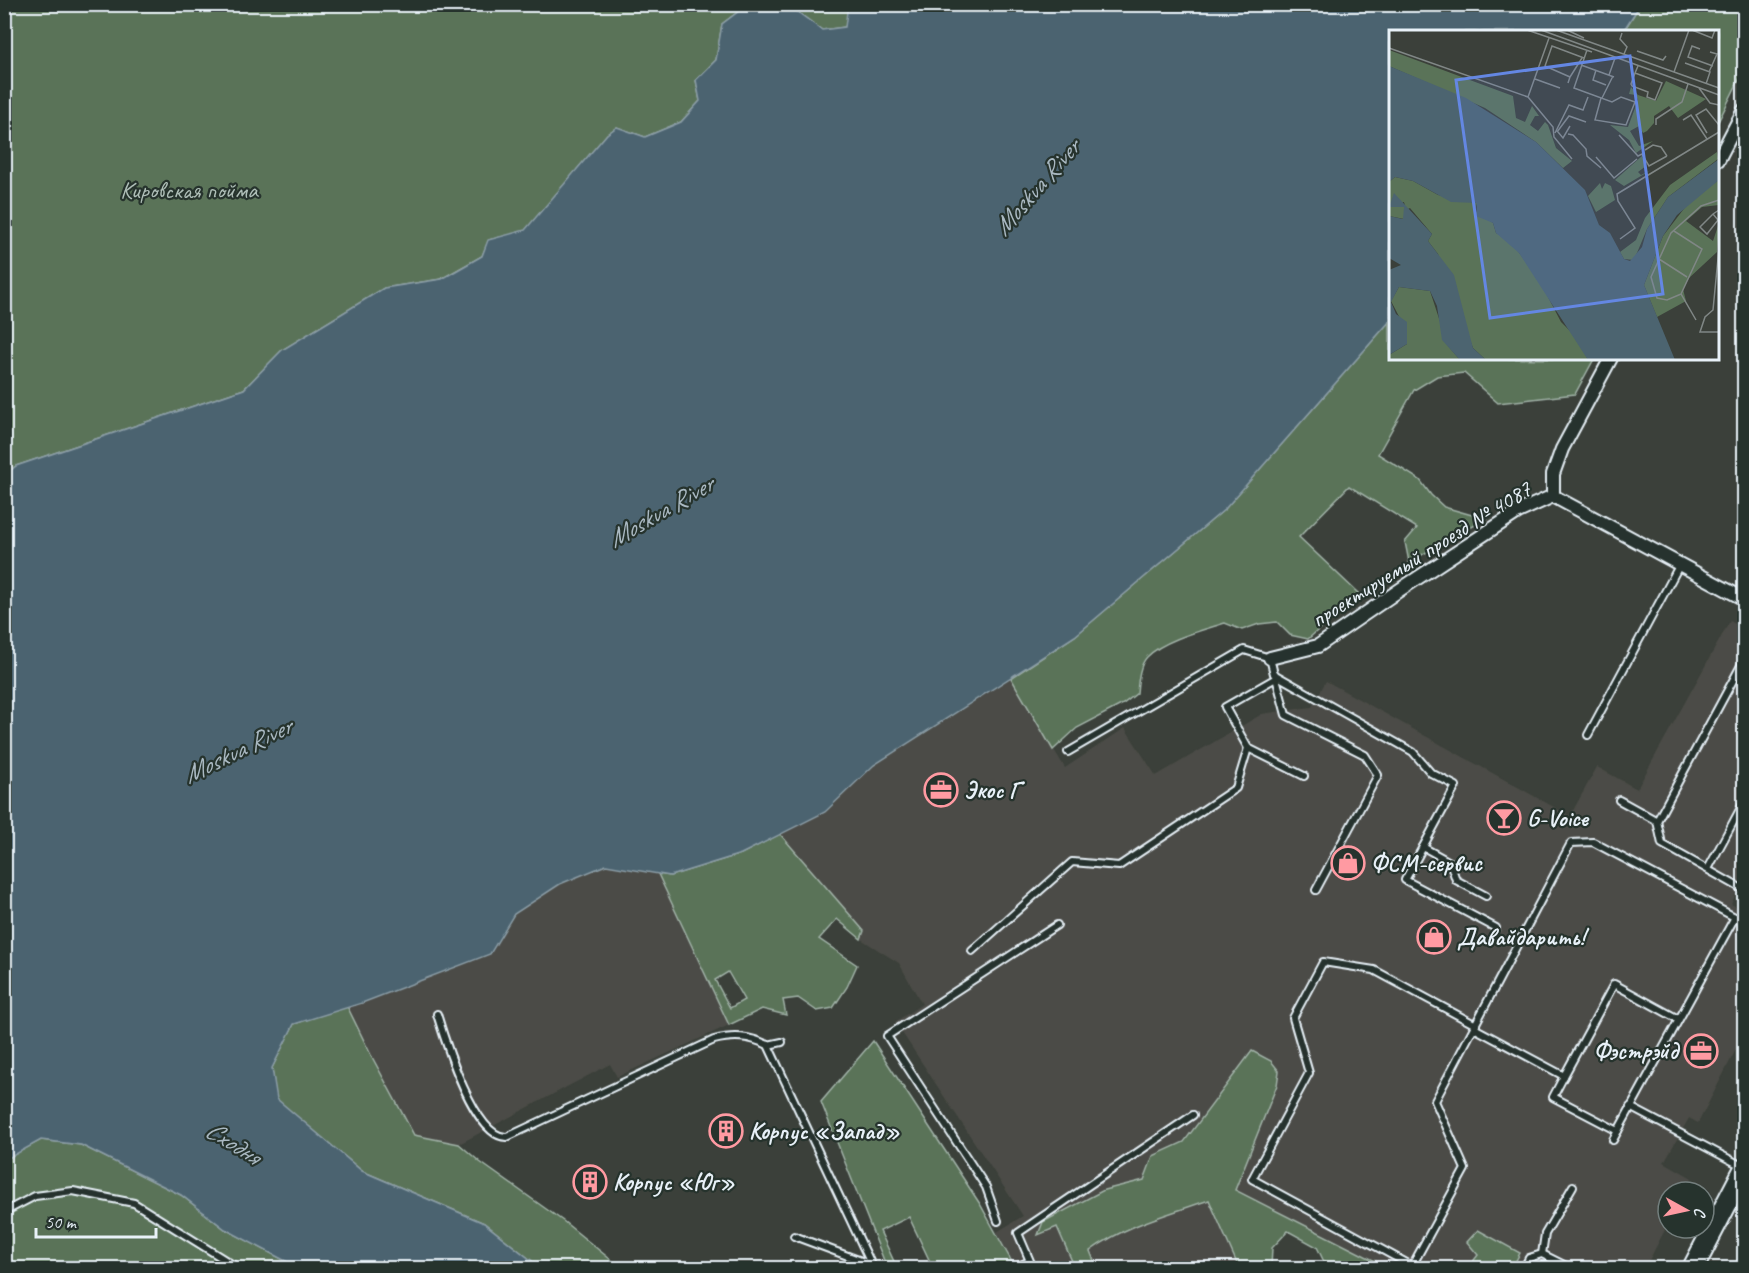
<svg xmlns="http://www.w3.org/2000/svg" width="1749" height="1273" font-family="Caveat,sans-serif">
<rect width="100%" height="100%" fill="#3b403a"/>
<filter id="ink" filterUnits="userSpaceOnUse"><feTurbulence type="fractalNoise" baseFrequency=".0167" numOctaves="2"/><feDisplacementMap in="SourceGraphic" scale="12" xChannelSelector="R" yChannelSelector="G"/><feConvolveMatrix kernelMatrix="1 2 1 2 8 2 1 2 1" color-interpolation-filters="sRGB"/></filter>
<g filter="url(#ink)">
<g fill="#4c4c47">
<path d="M1730,621L1744,629V878L1731,904L1744,911V1034L1698,1123L1689,1118L1664,1162L1692,1178L1685,1192H1668V1224L1645,1268H1389L1235,1190L1277,1085L1210,1200L1239,1268H997L1012,1262L997,1232L1023,1216L895,1022L922,1004L899,963L861,939L864,931L780,834L825,812L874,765L1011,678L1065,768L1125,728L1156,776L1262,714L1312,707L1326,681L1570,816L1597,767L1637,789Z"/>
<path d="M606,865L658,874L729,1025L617,1077L610,1064L459,1144L414,1135L372,1057L347,1006L362,1003L490,954L514,914L560,884Z"/>
</g>
<g fill="#5a7358" stroke="#a1b2a8" stroke-width="1.5" fill-rule="evenodd">
<path d="M4,5H747L722,24L716,60L696,80L700,101L681,122L645,137L617,127L607,134L525,231L489,240L482,256L441,279L384,288L282,350L244,389L16,466L5,475Z"/>
<path d="M788,5H853L845,27L822,30Z"/>
<path d="M1640,5H1744V70L1718,122V32H1623Z"/>
<path d="M1390,321V358L1594,359L1575,394L1498,403L1464,373L1437,376L1414,390L1378,454L1420,480L1431,495L1444,507L1486,519L1409,562L1405,542L1417,528L1349,486L1299,537L1359,594L1308,639L1290,635L1277,622L1259,624L1242,630L1225,623C1203,630 1163,640 1147,657C1139,665 1138,682 1137,693L1123,704L1077,728L1053,750L1011,678L1075,636L1225,509Z"/>
<path d="M780,834L864,931L861,939L837,919L819,939L857,965L847,987L833,1008L817,1011L798,998L783,1000L786,1015L762,1009L729,1025L658,874L670,876L741,854ZM728,972L744,1000L730,1008L715,980Z"/>
<path d="M347,1006L372,1057L414,1135L459,1144L480,1162L563,1221L621,1268H541L484,1223L362,1171L276,1099L272,1068L294,1024Z"/>
<path d="M873,1041L980,1204L1012,1262L997,1268H933L909,1217L880,1231L897,1268H887L821,1102Z"/>
<path d="M1252,1051L1271,1061L1279,1071L1277,1085L1235,1190L1389,1268H1327L1317,1247L1288,1231L1272,1248L1271,1268H1239L1209,1200C1169,1214 1125,1225 1090,1251L1097,1268H1075L1057,1227L1038,1235L1043,1222L1104,1190L1144,1180L1153,1156L1184,1142Z"/>
<path d="M41,1140L81,1145L181,1195L225,1229L299,1268H5L4,1160Z"/>
<path d="M1478,1230L1520,1253L1512,1268H1468L1478,1255L1467,1242Z"/>
</g>
<path fill="#4c6470" stroke="#8a9ca6" stroke-width="1.5" d="M848,4L1640,5L1623,31L1390,32V321L1225,509L1075,636L874,765L825,812L741,854L670,876L606,865L560,884L514,914L490,954L362,1003L294,1024L272,1068L277,1099L362,1171L484,1223L541,1268H299L225,1229L181,1195L81,1145L41,1140L5,1160V475L16,466L244,389L282,350L384,288L442,279L482,256L488,240L525,230L607,134L617,127L645,137L681,122L700,101L696,80L716,60L722,24L747,5H788L822,30L845,27Z"/>
<g fill="none" stroke-linecap="round" stroke-linejoin="round">
<defs>
<g id="lane">
<path d="M1275,674L1286,715L1365,755L1378,775L1316,890"/>
<path d="M1276,678L1225,707L1248,748L1304,776"/>
<path d="M1588,735L1680,564"/>
<path d="M1068,752L1244,650L1270,658L1274,674L1413,752L1431,773L1456,786L1405,880L1496,928"/>
<path d="M1619,800L1657,821L1744,660"/>
<path d="M1657,821L1662,844L1744,890"/>
<path d="M1423,847L1450,862L1456,880L1486,896"/>
<path d="M1708,869L1744,802"/>
<path d="M972,951L1072,862L1119,866L1236,788L1248,748"/>
<path d="M437,1014C445,1041 475,1139 507,1137L714,1040C734,1035 749,1036 768,1045L873,1268"/>
<path d="M1476,1025L1374,970L1323,962L1293,1018L1309,1073L1252,1179L1412,1266L1465,1169L1435,1101L1571,843L1593,842L1744,922"/>
<path d="M1474,1028L1564,1076L1553,1097L1618,1131"/>
<path d="M768,1045L782,1042"/>
<path d="M1564,1076L1614,984L1678,1019"/>
<path d="M1630,1107L1744,1167"/>
<path d="M1613,1140L1735,917"/>
<path d="M4,1212L35,1196L73,1191L134,1203L238,1268"/>
<path d="M998,1221L986,1187L887,1036L1057,925"/>
<path d="M794,1236L872,1265"/>
<path d="M1542,1254L1545,1234L1573,1186"/>
<path d="M1013,1268L1030,1261L1018,1233L1193,1115"/>
<path d="M1524,1268L1529,1258L1542,1254L1570,1268"/>
</g>
<g id="street">
<path d="M1718,160L1744,110"/>
<path d="M1553,496L1744,599"/>
<path d="M1553,496V474L1562,449L1611,358"/>
<path d="M1270,658L1318,646L1401,589L1518,512L1553,496"/>
</g>
<path id="primary" d="M1693,1268L1744,1170"/>
</defs>
<use href="#lane" stroke="#e8f1f8" stroke-width="10"/>
<use href="#street" stroke="#e8f1f8" stroke-width="16"/>
<use href="#primary" stroke="#e8f1f8" stroke-width="24"/>
<use href="#lane" stroke="#26332d" stroke-width="6"/>
<use href="#street" stroke="#26332d" stroke-width="12"/>
<use href="#primary" stroke="#26332d" stroke-width="20"/>
</g>
</g>
<defs>
<symbol id="office-ring" viewBox="-11 -11 22 22"><circle r="9.5" fill="#26332d" stroke="#ff9aa2" stroke-width="1.5"/><path d="M-6-3h4V-5.5h4V-3h4V5H-6ZM-1-4.5V-3h2v-1.5ZM-6 0V1H6V0Z" fill="#ff9aa2"/></symbol>
<symbol id="bar-ring" viewBox="-11 -11 22 22"><circle r="9.5" fill="#26332d" stroke="#ff9aa2" stroke-width="1.5"/><path d="M-6-5H6L.8 .8V4.5H3.5V6h-7V4.5H-.8V.8Z" fill="#ff9aa2"/></symbol>
<symbol id="shop-ring" viewBox="-11 -11 22 22"><circle r="9.5" fill="#26332d" stroke="#ff9aa2" stroke-width="1.5"/><path d="M-5-2.5h2.3a2.7 3.5 0 0 1 5.4 0H5L5.5 6h-11ZM-1.5-2.5h3a1.5 2.3 0 0 0-3 0Z" fill="#ff9aa2"/></symbol>
<symbol id="building-ring" viewBox="-11 -11 22 22"><circle r="9.5" fill="#26332d" stroke="#ff9aa2" stroke-width="1.5"/><path d="M-4-6H4V6H1V3H-1V6H-4ZM-2.5-4.3h1.7v1.8h-1.7ZM.8-4.3h1.7v1.8H.8ZM-2.5-1h1.7V.8h-1.7ZM.8-1h1.7V.8H.8Z" fill="#ff9aa2"/></symbol>
</defs>
<g fill-rule="evenodd">
<use href="#office-ring" x="922" y="771" width="38" height="38"/>
<use href="#bar-ring" x="1485" y="799" width="38" height="38"/>
<use href="#shop-ring" x="1329" y="844" width="38" height="38"/>
<use href="#shop-ring" x="1415" y="918" width="38" height="38"/>
<use href="#office-ring" x="1682" y="1032" width="38" height="38"/>
<use href="#building-ring" x="707" y="1112" width="38" height="38"/>
<use href="#building-ring" x="571" y="1163" width="38" height="38"/>
</g>
<g text-anchor="middle" stroke-width="4.5" stroke-linejoin="round" paint-order="stroke">
<g font-size="24" fill="#afbfb8" stroke="#26332d">
<text x="189" y="198">Кировская пойма</text>
</g>
<g font-size="24" fill="#e8f1f8" stroke="#26332d">
<text transform="translate(1421 554) rotate(-32)" y="8">проектируемый проезд № 4087</text>
</g>
<g font-size="24" font-weight="bold" fill="#e8f1f8" stroke="#26332d" text-anchor="start">
<text x="964" y="798">Экос Г</text>
<text x="1527" y="826">G-Voice</text>
<text x="1371" y="871">ФСМ-сервис</text>
<text x="1457" y="945">Давайдарить!</text>
<text x="1678" y="1059" text-anchor="end">Фэстрэйд</text>
<text x="749" y="1139">Корпус «Запад»</text>
<text x="613" y="1190">Корпус «Юг»</text>
</g>
<g font-size="26" font-style="italic" fill="#aab9c2" stroke="#26332d">
<text transform="translate(1036 187) rotate(-49)" y="9">Moskva River</text>
<text transform="translate(660 511) rotate(-30)" y="9">Moskva River</text>
<text transform="translate(237 750) rotate(-26)" y="9">Moskva River</text>
<text transform="translate(233 1142) rotate(32)" y="9">Сходня</text>
</g>
</g>
<g transform="translate(1389 30)">
<rect width="330" height="330" fill="#3b403a"/>
<path d="M0,20L124,66L127,88L136,92L143,76L150,86H146L141,95L149,101L156,92L159,95L167,118L183,131L174,138L147,112L96,78L0,36ZM277,51L317,69L289,88L280,76L265,86V93L258,101L254,103L250,96L241,101L250,116L264,111L247,123L240,110L221,95L239,97L249,70L247,65L240,64L242,57L249,65L267,71ZM328,122L329,129L279,167L258,199L245,230L235,229L231,222L247,210L256,188L281,155ZM253,126L257,136L249,142L252,145L262,140L235,156L226,150ZM6,147L24,151L49,165L88,173L86,181L104,193L107,203L122,212L149,248L172,292L189,309L199,330H97L84,318L49,224L39,211L43,204L21,178L17,180L15,172L5,176H15V189L0,186V152ZM330,150V175L313,177L297,191L324,211L330,193L328,222L300,248L294,259L297,271L268,287L255,255L274,206L304,167ZM211,153L213,159L216,153L222,156L226,170L207,182L199,166ZM10,257L41,261L59,316L71,330H0V325L18,314L15,296L2,271Z" fill="#5a7358"/>
<path d="M0,36L77,68L147,112L196,160L210,195L221,203L235,229L241,231L253,217L258,199L279,167L330,129V150L288,185L274,206L255,255L286,330H199L130,223L107,203L104,193L87,186L88,173L62,172L24,151L6,147L0,152ZM5,163L43,204L39,211L65,245L84,318L97,330H71L53,310L48,276L41,261L10,257L2,272L7,284L18,292V314L0,325V240L12,235L0,228V186L14,189L15,177H0Z" fill="#4c6470"/>
<path fill="none" stroke="#808786" stroke-width="1.5" d="M138,0L203,22M152,0L330,65M167,0L330,58M178,0L195,8M303,0L323,8L326,0M233,3L231,9L238,17L235,24M0,18L139,67L164,97L165,107L183,129M311,19L303,16L299,27L324,36M198,20L185,58L223,72L232,67L246,72L237,95L206,90L212,68M248,21L274,30L277,26M296,33L321,42L317,54M192,35L225,47M207,40L204,50L217,55M285,42L300,0M320,42L328,24L321,22M246,43L273,53L266,70L258,67L259,62L243,56L242,54L246,43L249,36M220,45L226,28M181,47L193,28M146,49L171,58M179,53L181,47L156,36L163,16L195,28M310,58L321,73L330,75M139,67L160,8M213,68L224,46M294,90L302,85L318,109M267,95V89L293,72L299,54M168,102L180,86L197,92M169,102L174,108L181,96M166,103L180,75L194,80L199,67M318,103L307,85L317,79L330,95M179,104L184,105L197,119L198,126L212,138M230,105L249,126L253,124L260,136L278,126M256,120L264,115L272,117L278,126M207,127L225,148L248,129M324,184L329,190L318,204L311,197L324,184L330,180M285,201L313,219L292,264M231,209L246,198L229,171L228,164L330,102M330,218L324,280L316,287L311,302H330M270,229L298,247M307,290L292,264L278,270L268,268L262,247L282,203L312,176L330,170"/>
<path fill="#6487e3" fill-opacity="0.15" stroke="#6487e3" stroke-width="3" d="M241,26L274,264L101,288L67,50Z"/>
<rect width="330" height="330" fill="none" stroke="#e8f1f8" stroke-width="3"/>
</g>
<rect width="1749" height="1273" fill="none" stroke="#26332d" stroke-width="24"/>
<rect x="12" y="12" width="1725" height="1249" fill="none" stroke="#e8f1f8" stroke-width="2" filter="url(#ink)"/>
<g transform="translate(1686 1210) rotate(98)"><circle r="28" fill="#26332d" stroke="#747f7e" stroke-width="1.5"/>
<path d="M0-4.5L10 22L0 15L-10 22Z" fill="#ff9aa2"/>
<text y="-9" font-size="16" font-weight="bold" text-anchor="middle" fill="#e8f1f8">С</text>
</g>
<path d="M36 1228v9h120v-9" fill="none" stroke="#e8f1f8" stroke-width="3"/>
<text x="45" y="1228" font-size="18" fill="#e8f1f8" stroke="#26332d" stroke-width="4.5" paint-order="stroke">50 m</text>
</svg>
